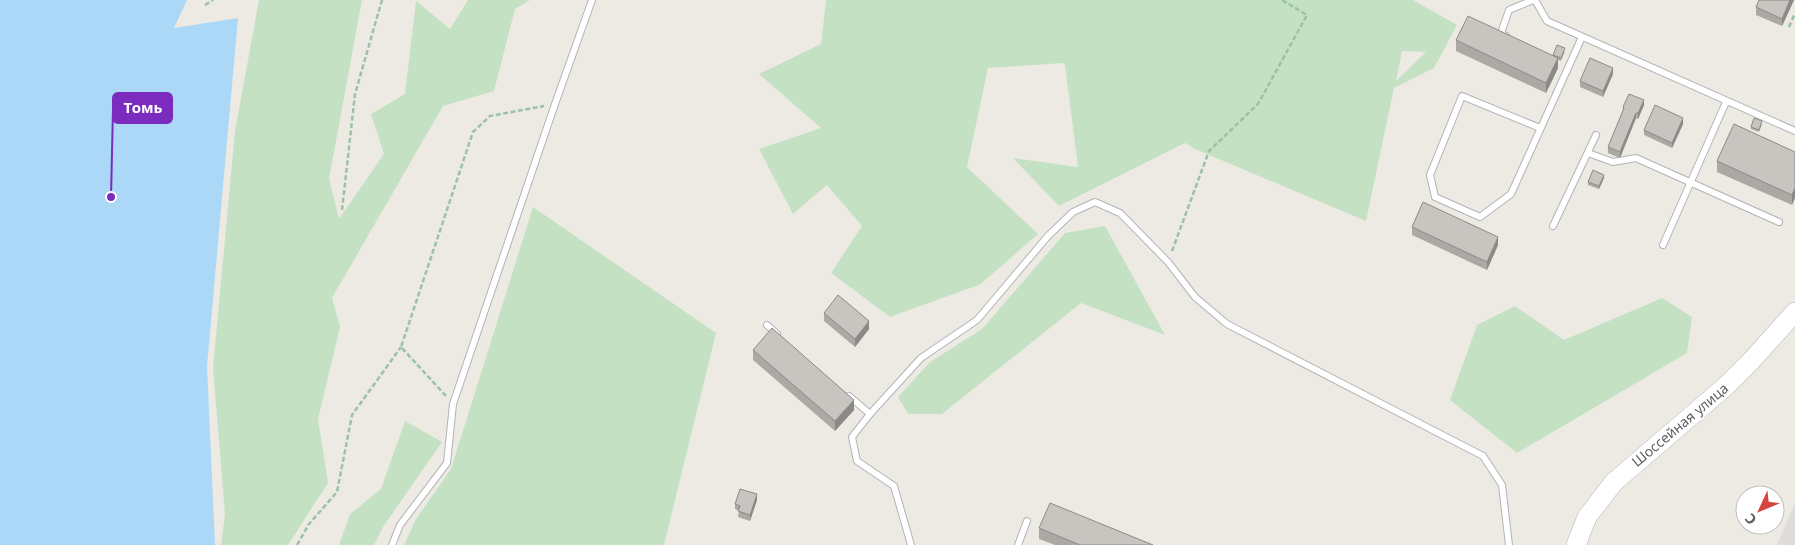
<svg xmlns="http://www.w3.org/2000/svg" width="1795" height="545" font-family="'Noto Sans',sans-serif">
<rect width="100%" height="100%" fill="#edeae4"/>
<path fill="#dedcd8" d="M1795,503V545H1777Z"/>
<g fill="#c4e2c3" fill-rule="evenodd">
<path d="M259,0H362L329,179L339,219L384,154L371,114L405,94L416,1L450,29L468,0H530L515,9L494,91L443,106L332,298L340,327L318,419L328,483L288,545H221L225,514L213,368L235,131Z"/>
<path d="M826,0H1413L1457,25L1434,68L1394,88L1366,221L1195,149L1185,143L1059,206L1013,158L1078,167L1065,65L1063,63L988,68L967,167L1038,234L981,284L890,317L831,273L862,226L827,185L793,214L759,149L821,128L759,74L821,44ZM1402,51L1426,52L1396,81Z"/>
<path d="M533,207L716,333L664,545H404L416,519L451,469Z"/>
<path d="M1105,226L1165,335L1081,303L942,414H908L898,397L930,362L982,329L1065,233Z"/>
<path d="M1662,298L1692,317L1687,353L1517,453L1450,400L1477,325L1515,306L1564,340Z"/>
<path d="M405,421L442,442L383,527L374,545H339L350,514L381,489Z"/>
</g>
<path fill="#aad8f6" d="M0,0H187L174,28L238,18L207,366L215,545H0Z"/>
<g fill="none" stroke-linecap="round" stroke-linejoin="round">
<defs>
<g id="service">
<path d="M1535,0L1547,21L1795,131"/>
<path d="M1506,36L1501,33L1509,10L1533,0"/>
<path d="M1540,128L1462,96L1430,175L1435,197L1480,217L1511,194L1582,37"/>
<path d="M1588,153L1613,162L1636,158L1779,222"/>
<path d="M1553,226L1596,135"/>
<path d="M1663,245L1726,102"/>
<path d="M767,325L777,334"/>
<path d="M849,396L870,414L921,358L977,320L1048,236L1073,212L1095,202L1120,213L1168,262L1195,297L1227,324L1483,456L1502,485L1509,545"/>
<path d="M870,414L852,437L857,461L894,486L911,545"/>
<path d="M392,545L400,525L447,463L453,404L555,104L592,0"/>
<path d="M1018,545L1027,521"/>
</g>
<path id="secondary" d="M1576,545L1587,517L1614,482L1726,386L1752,360L1795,312"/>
</defs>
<use href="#service" stroke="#b1b4b7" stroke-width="8"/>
<use href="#secondary" stroke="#b3b6ba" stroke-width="20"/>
<g stroke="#9cc2a5" stroke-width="2.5" stroke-dasharray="5 2.5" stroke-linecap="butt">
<path d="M205,5L213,0"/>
<path d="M1789,27L1795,13"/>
<path d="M342,210L355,94L382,0"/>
<path d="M1172,251L1209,151L1258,104L1307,15L1282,0"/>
<path d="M446,396L401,347L473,132L490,116L544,106"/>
<path d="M297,545L309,524L337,492L352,415L401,347"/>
</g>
<use href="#service" stroke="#fff" stroke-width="6"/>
<use href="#secondary" stroke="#fff" stroke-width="19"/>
</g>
<g fill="#aca9a5">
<path d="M1794,0L1782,26L1756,15V7Z"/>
<path d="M1456,40L1553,56L1565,51L1561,61L1558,60V68L1546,93L1456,51Z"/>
<path d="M1613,74L1603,97L1580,87V81Z"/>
<path d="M1644,105L1638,119L1636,118L1620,158L1608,153V147L1623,111V107Z"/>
<path d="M1683,124L1672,148L1644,135V130Z"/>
<path d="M1762,124L1759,132L1751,129V127Z"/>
<path d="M1795,152L1792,205L1717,172V161Z"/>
<path d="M1604,178L1599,189L1588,185V182Z"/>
<path d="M1412,227L1498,245L1487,270L1412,235Z"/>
<path d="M824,313L869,329L855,347L824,321Z"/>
<path d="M753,350L854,410L835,431L753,360Z"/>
<path d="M757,500L750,521L738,517L739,511L735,509V504Z"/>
<path d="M1039,528L1153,545H1055L1039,539Z"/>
</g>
<g fill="#8c8a86">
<path d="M1790,0H1794L1782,26V19Z"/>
<path d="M1558,58V68L1546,93V83Z"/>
<path d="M1613,68V74L1603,97V91Z"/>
<path d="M1644,100V105L1638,119V113Z"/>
<path d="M1636,113V118L1620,158V152Z"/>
<path d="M1683,118V124L1672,148V143Z"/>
<path d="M1604,175V178L1599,189V186Z"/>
<path d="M1795,188V198L1792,205V195Z"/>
<path d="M1498,237V245L1487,270V262Z"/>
<path d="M869,321V329L855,347V339Z"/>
<path d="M854,400V410L835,431V421Z"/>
<path d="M757,494V500L750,521V515Z"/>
</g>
<g fill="#c8c5c0" stroke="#8c8a86">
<path d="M1759,0H1790L1782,19L1756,7Z"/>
<path d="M1468,16L1558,58L1546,83L1456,40Z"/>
<path d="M1557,45L1565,48L1561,58L1553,55Z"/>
<path d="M1590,58L1613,68L1603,91L1580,81Z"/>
<path d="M1629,94L1644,100L1638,113H1636L1620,152L1608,147L1624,108L1623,107Z"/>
<path d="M1655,105L1683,118L1672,143L1644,130Z"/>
<path d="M1754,118L1762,121L1759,130L1751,127Z"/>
<path d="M1734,124L1795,152V188L1792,195L1717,161Z"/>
<path d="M1593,170L1604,175L1599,186L1588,182Z"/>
<path d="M1423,202L1498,237L1487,262L1412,227Z"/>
<path d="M838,295L869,321L855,339L824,313Z"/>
<path d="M772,328L854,400L835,421L753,350Z"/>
<path d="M740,489L757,494L750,515L738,511L740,506L735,504Z"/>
<path d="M1050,503L1153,545H1080L1039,528Z"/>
</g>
<g text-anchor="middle" stroke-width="4" stroke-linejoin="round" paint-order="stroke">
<g font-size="14" fill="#5c5f63" stroke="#fff">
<text transform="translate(1680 425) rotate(-40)" y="5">Шоссейная улица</text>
</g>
</g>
<path fill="none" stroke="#7b2cbf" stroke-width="2" d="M111 197L113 108"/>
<circle fill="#7b2cbf" stroke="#fff" stroke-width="2" cx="111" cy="197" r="5"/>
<rect fill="#7b2cbf" stroke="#7b2cbf" stroke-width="2" x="113" y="93" width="59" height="30" rx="5"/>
<g font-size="15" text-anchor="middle" font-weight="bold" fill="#fff">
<text x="143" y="113">Томь</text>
</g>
<g transform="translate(1760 510) rotate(226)"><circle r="24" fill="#ffffff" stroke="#bebfc1"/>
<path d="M0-4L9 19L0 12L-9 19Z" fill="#d74540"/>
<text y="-8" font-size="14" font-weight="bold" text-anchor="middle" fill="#5c5f63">С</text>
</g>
</svg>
